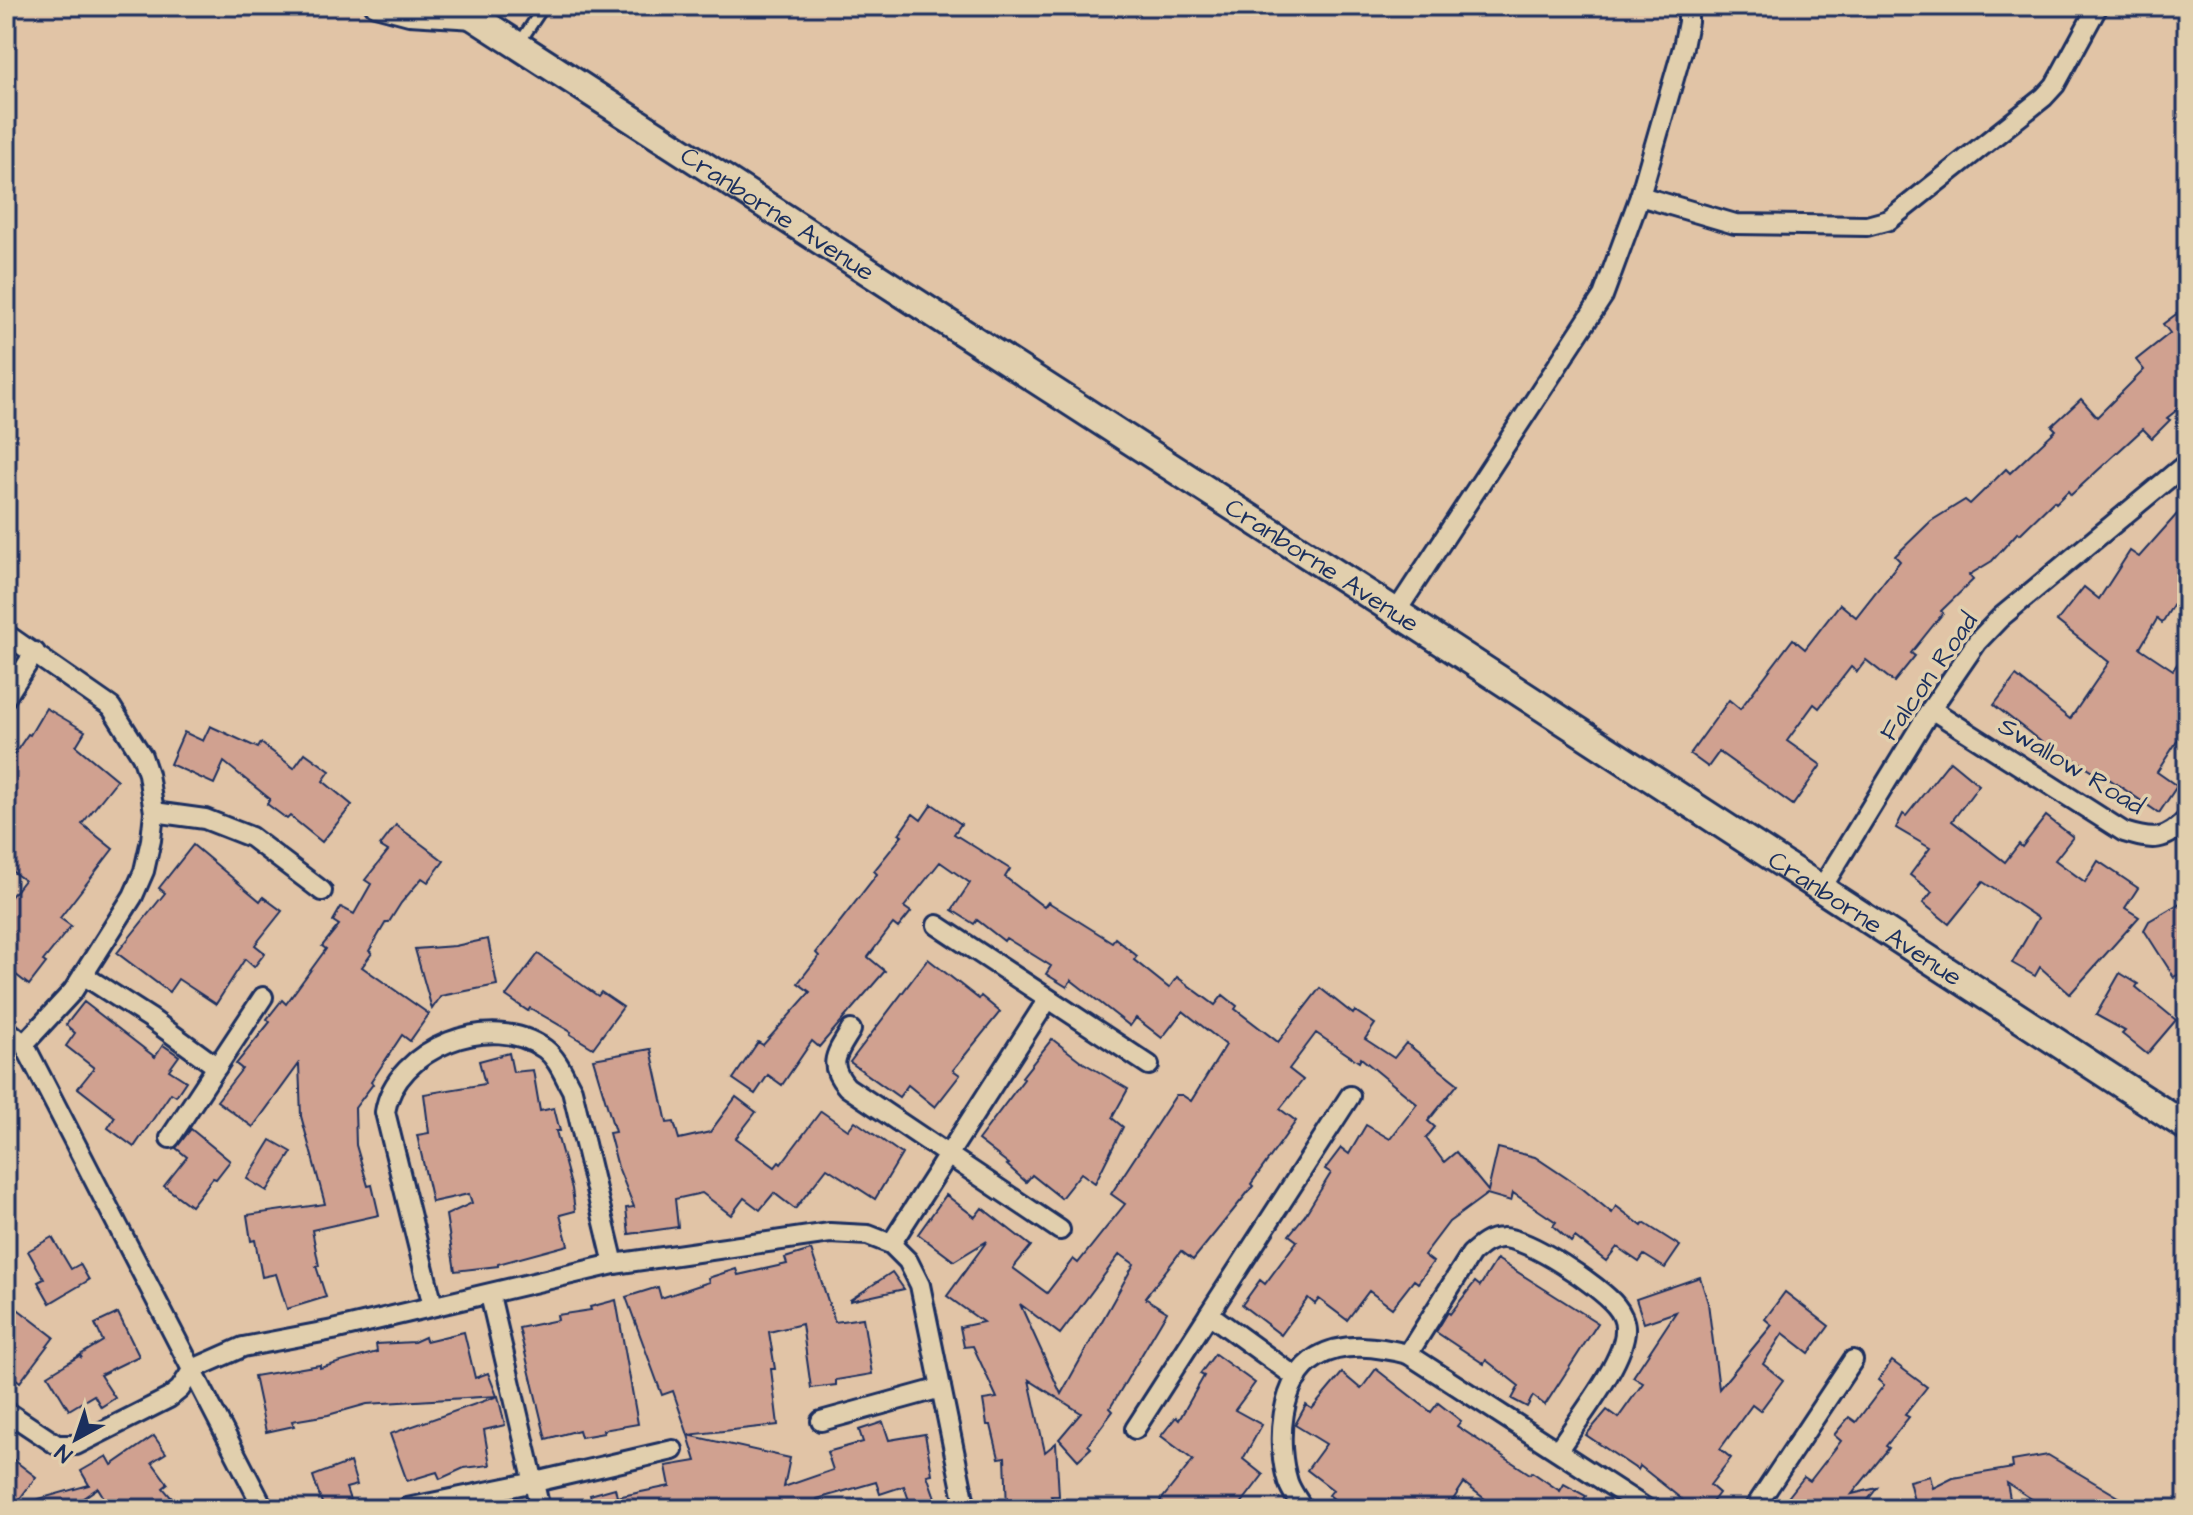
<svg xmlns="http://www.w3.org/2000/svg" width="2193" height="1515" font-family="'Architects Daughter',sans-serif">
<rect width="100%" height="100%" fill="#e1c4a6"/>
<filter id="ink" filterUnits="userSpaceOnUse"><feTurbulence type="fractalNoise" baseFrequency=".0125" numOctaves="2"/><feDisplacementMap in="SourceGraphic" scale="16" xChannelSelector="R" yChannelSelector="G"/><feConvolveMatrix kernelMatrix="1 2 1 2 8 2 1 2 1" color-interpolation-filters="sRGB"/></filter>
<g filter="url(#ink)">
<g fill="#d0a190" stroke="#1b2f5e" stroke-width="2" fill-rule="evenodd">
<path d="M2187,306V402L2167,418L2170,420L2152,438L2143,429L2071,495L2068,491L2056,503L2054,501L2020,534L2018,532L1992,561L1969,575L1973,580L1941,611L1943,613L1911,653L1915,656L1894,682L1866,660L1857,672L1851,667L1819,708L1814,704L1787,741L1821,765L1793,805L1719,752L1708,767L1690,754L1729,700L1740,709L1793,639L1805,649L1840,604L1856,617L1900,561L1895,556L1931,521L1965,500L1970,504L2006,469L2010,473L2056,430L2052,426L2081,399L2097,417L2144,370L2136,360L2170,333L2163,324Z"/>
<path d="M2178,513L2187,521V593L2179,606L2174,603L2162,623L2157,619L2140,648L2173,670L2187,650V726L2157,772L2177,786L2159,813L2096,770L2095,772L2069,756L2066,759L2049,748L1994,705L2016,676L2070,719L2109,662L2057,621L2084,587L2099,599L2130,551L2139,557Z"/>
<path d="M46,708L85,731L76,746L117,780L82,824L113,849L60,918L71,926L43,961L46,963L29,985L6,967V903L24,880L6,867V751L13,756L28,734L30,735Z"/>
<path d="M210,726L258,748L261,743L294,768L305,753L330,771L323,781L352,805L322,842L290,816L287,819L267,804L270,799L224,762L214,784L170,764L184,732L203,741Z"/>
<path d="M1950,761L1979,785L1952,821L2005,862L2019,844L2022,847L2046,816L2073,837L2055,860L2085,882L2098,861L2138,888L2125,908L2139,917L2070,994L2040,967L2035,976L2012,963L2038,918L1983,882L1949,924L1923,903L1932,892L1910,875L1930,848L1896,828L1903,814L1906,816Z"/>
<path d="M932,804L961,824L954,834L1010,869L1005,877L1044,907L1048,902L1112,942L1115,938L1137,956L1134,960L1169,988L1177,977L1215,1005L1223,995L1237,1006L1235,1009L1278,1042L1320,988L1353,1014L1355,1011L1375,1024L1365,1039L1394,1058L1406,1043L1458,1084L1428,1121L1435,1127L1426,1138L1444,1162L1456,1152L1488,1191L1498,1148L1535,1157L1583,1189L1612,1213L1616,1206L1642,1226L1644,1223L1680,1246L1665,1268L1644,1255L1639,1262L1617,1247L1606,1261L1575,1237L1571,1242L1553,1226L1556,1222L1513,1193L1511,1201L1487,1194L1449,1222L1424,1255L1433,1262L1418,1283L1414,1280L1392,1308L1369,1291L1347,1320L1319,1299L1315,1304L1308,1298L1281,1335L1242,1305L1260,1280L1265,1284L1297,1241L1289,1235L1305,1215L1331,1173L1325,1169L1341,1148L1349,1154L1366,1125L1390,1139L1417,1104L1361,1058L1359,1062L1316,1033L1289,1069L1303,1080L1280,1109L1296,1121L1251,1184L1253,1186L1193,1260L1181,1251L1145,1298L1167,1312L1110,1408L1113,1411L1088,1445L1091,1448L1078,1460L1059,1439L1081,1413L1029,1380L1045,1452L1056,1443L1059,1496H1051L1056,1509H1007L1005,1457L999,1458L991,1425H987L983,1400L997,1398L973,1346L964,1347L960,1327L983,1322L947,1296L987,1241L954,1261L918,1234L946,1195L975,1217L982,1208L1031,1246L1013,1268L1047,1293L1073,1259L1078,1263L1125,1204L1111,1194L1176,1095H1182L1191,1101L1226,1045L1183,1011L1162,1038L1136,1018L1130,1026L1071,980L1067,987L1046,974L1051,966L1006,938L1004,941L977,920L974,924L952,910L970,883L940,862L904,907L911,912L898,928L893,924L868,957L885,971L819,1047L812,1041L782,1085L768,1075L755,1094L733,1079L758,1042L763,1045L810,992L798,983L819,956L816,953L877,874L874,871L902,836L899,834L913,814L921,820ZM1120,1254L1134,1264L1061,1394L1020,1304L1060,1334Z"/>
<path d="M396,825L444,861L428,882L422,878L401,903L389,922H386L369,951L372,953L362,967L429,1014L410,1041L402,1035L371,1082L373,1084L355,1108L356,1145L368,1186L372,1185L379,1215L312,1230L319,1266H316L326,1297L287,1309L276,1274L262,1277L255,1240L251,1241L247,1215L325,1204L301,1116L299,1064L253,1127L217,1101L242,1069L236,1064L270,1022L267,1019L282,1000L286,1004L326,949L322,946L339,925L333,921L341,907L354,914L371,884L365,880L388,851L380,846Z"/>
<path d="M193,845L260,901L263,897L282,911L255,945L265,953L254,967L245,959L216,1004L178,979L169,992L117,953L165,893L159,888Z"/>
<path d="M2187,899V969L2174,977L2144,930L2149,921Z"/>
<path d="M488,939L497,985L441,996L432,1009L415,949L455,946Z"/>
<path d="M538,954L598,996L601,992L623,1007L593,1048L570,1034L571,1032L530,1008L528,1011L506,996Z"/>
<path d="M928,959L979,999L981,996L1000,1012L953,1070L960,1075L935,1107L908,1085L899,1097L850,1062Z"/>
<path d="M2120,973L2138,984L2136,987L2176,1020L2147,1054L2122,1034L2125,1031L2096,1015Z"/>
<path d="M84,1002L155,1057L163,1045L179,1056L169,1070L186,1081L176,1096L171,1093L134,1147L108,1128L115,1117L78,1088L94,1068L66,1046L75,1033L66,1025Z"/>
<path d="M1052,1039L1082,1062L1128,1089L1112,1118L1123,1127L1095,1183L1081,1173L1061,1198L1032,1175L1026,1182L1007,1165L1009,1164L978,1140L1024,1079L1022,1077Z"/>
<path d="M651,1049L667,1123L674,1122L679,1139L710,1132L736,1097L756,1112L736,1138L775,1167L779,1162L781,1164L821,1111L848,1130L855,1121L902,1154L875,1199L827,1168L795,1209L774,1193L760,1210L744,1198L731,1215L702,1193L675,1199L678,1227L629,1234L626,1208L634,1207L618,1167L609,1133L615,1132L593,1059Z"/>
<path d="M509,1053L513,1072L533,1070L540,1111L554,1108L560,1131H556L572,1189L575,1211L560,1215L568,1245L498,1264V1266L455,1271L446,1215L472,1203L469,1194L432,1202L417,1135L429,1133L424,1094L485,1084L479,1061Z"/>
<path d="M191,1129L230,1161L216,1179L213,1178L191,1206L164,1186L187,1157L176,1148Z"/>
<path d="M271,1140L292,1152L267,1191L247,1179Z"/>
<path d="M52,1237L71,1269L80,1264L89,1280L50,1303L38,1282L44,1279L28,1251Z"/>
<path d="M811,1250L835,1322L863,1318L872,1374L836,1380V1385L811,1388L802,1324L769,1332L775,1369H771L778,1425L688,1435L673,1391L662,1395L626,1297L658,1287L661,1298L709,1282L708,1278L736,1269L738,1275L787,1264L785,1258Z"/>
<path d="M1497,1259L1598,1323L1545,1405L1533,1396L1527,1407L1512,1399L1519,1386L1486,1360L1484,1364L1436,1332L1448,1312L1450,1314L1475,1282L1480,1286Z"/>
<path d="M892,1272L904,1289L850,1301V1300Z"/>
<path d="M1700,1277L1708,1303L1719,1389L1772,1325L1765,1319L1785,1292L1829,1326L1809,1353L1783,1333L1763,1364L1783,1380L1760,1411L1752,1405L1720,1449L1731,1458L1710,1485L1719,1493L1707,1509H1694L1640,1466L1638,1470L1586,1435L1607,1410L1618,1418L1643,1383L1633,1377L1676,1312L1644,1323L1636,1299Z"/>
<path d="M6,1300L54,1337L20,1382L6,1371Z"/>
<path d="M616,1300L638,1424L603,1430L604,1433L581,1437L579,1430L546,1439L519,1328L558,1320L557,1315L591,1310L590,1307Z"/>
<path d="M118,1313L139,1356L100,1375L115,1398L101,1407L94,1395L69,1410L48,1375L79,1356L82,1358L80,1355L103,1341L95,1324Z"/>
<path d="M464,1332L475,1378L488,1373L497,1396L367,1404L328,1415L292,1421L294,1426L266,1432L254,1376L320,1365V1368L377,1352L376,1344L414,1342L425,1337L426,1341Z"/>
<path d="M1215,1354L1255,1383L1235,1410L1262,1425L1243,1459L1263,1475L1237,1509H1154L1193,1460L1161,1436L1176,1417L1179,1420L1204,1376L1200,1374Z"/>
<path d="M1892,1361L1927,1387L1905,1415L1909,1417L1886,1446L1889,1448L1852,1494L1877,1488L1861,1509H1779L1804,1477L1810,1481L1841,1441L1834,1435L1849,1417L1856,1422L1884,1385L1878,1380Z"/>
<path d="M1376,1369L1431,1412L1438,1403L1461,1421L1457,1426L1530,1474L1532,1472L1560,1491L1564,1484L1586,1496L1580,1505L1586,1509H1498L1464,1483L1447,1509H1346L1329,1495L1333,1490L1307,1470L1326,1444L1295,1425L1306,1405L1312,1409L1342,1373L1361,1389Z"/>
<path d="M498,1396L505,1425L484,1430L490,1465L464,1468L440,1479L437,1472L407,1481L390,1434Z"/>
<path d="M883,1422L889,1440L925,1434L932,1474L927,1475L939,1509H912L904,1486L880,1494L876,1482L817,1499L820,1509H594L590,1495L615,1488L617,1497L670,1486L666,1466L696,1461L688,1435L790,1458L784,1487L833,1470L827,1452L863,1442L859,1430Z"/>
<path d="M154,1436L166,1453L152,1462L168,1484L163,1488L181,1509H111L98,1488L67,1509H21V1504L89,1485L81,1471L107,1456L112,1465Z"/>
<path d="M6,1454L36,1477L12,1509H6Z"/>
<path d="M2048,1455L2139,1509H2047L2007,1483L2012,1509H1916L1909,1481L1930,1476L1933,1488L1953,1478L2013,1468L2012,1461Z"/>
<path d="M350,1462L357,1485L346,1488L353,1509H324L313,1476Z"/>
</g>
<g fill="none" stroke-linecap="round" stroke-linejoin="round">
<defs>
<path id="lane" d="M520,42L544,6"/>
<g id="street">
<path d="M375,6L409,15L475,19"/>
<path d="M1640,196L1735,224L1867,226L1889,220L2044,97L2055,85L2098,6"/>
<path d="M1396,612L1603,296L1640,196L1683,47L1688,22V6"/>
<path d="M6,634L111,707L142,756L148,774L154,812L151,840L144,871L133,896L73,991L24,1044"/>
<path d="M6,697L35,652"/>
<path d="M1931,709L2124,832C2153,841 2165,842 2187,819"/>
<path d="M154,812L205,819L251,837L322,891"/>
<path d="M1821,889L1931,709L1977,642L2000,618L2187,463"/>
<path d="M937,925L1149,1065"/>
<path d="M83,975L150,1018L217,1067"/>
<path d="M6,1029L24,1044L264,1509"/>
<path d="M851,1030C837,1053 826,1064 847,1087L1060,1230"/>
<path d="M170,1138L263,997"/>
<path d="M891,1244L1048,999"/>
<path d="M490,1295L540,1509"/>
<path d="M433,1306L385,1112C395,1048 493,1010 545,1049C558,1059 564,1076 572,1090L614,1264"/>
<path d="M1209,1314L1350,1096"/>
<path d="M1408,1354L1471,1254C1480,1246 1489,1238 1502,1238C1527,1237 1600,1286 1616,1306C1621,1312 1625,1321 1625,1328C1627,1359 1576,1422 1558,1450"/>
<path d="M6,1411L57,1445H76L169,1398L180,1389L193,1369L243,1347L333,1330L614,1264L830,1233L868,1235L891,1244L908,1261L920,1285L966,1509"/>
<path d="M821,1421L941,1388"/>
<path d="M1135,1429L1209,1314L1297,1378"/>
<path d="M407,1508L535,1482L673,1450"/>
<path d="M1303,1509C1298,1500 1291,1491 1288,1482C1276,1444 1279,1380 1317,1357C1344,1341 1379,1347 1408,1354L1647,1509"/>
<path d="M1754,1509L1853,1360"/>
</g>
<g id="secondary">
<path id="s1" d="M457,6L1396,612L2187,1127"/>
</g>
</defs>
<use href="#lane" stroke="#1b2f5e" stroke-width="15"/>
<use href="#street" stroke="#1b2f5e" stroke-width="24"/>
<use href="#secondary" stroke="#1b2f5e" stroke-width="32"/>
<use href="#lane" stroke="#e1cfad" stroke-width="9"/>
<use href="#street" stroke="#e1cfad" stroke-width="18"/>
<use href="#secondary" stroke="#e1cfad" stroke-width="26"/>
</g>
</g>
<g text-anchor="middle" stroke-width="7" stroke-linejoin="round" paint-order="stroke">
<g font-size="26" fill="#1b2f5e" stroke="#e1cfad">
<text dy="9" stroke="none"><textPath href="#s1" startOffset="382">Cranborne Avenue</textPath></text>
<text dy="9" stroke="none"><textPath href="#s1" startOffset="1030">Cranborne Avenue</textPath></text>
<text transform="translate(1928 676) rotate(-55)" y="9">Falcon Road</text>
<text transform="translate(2072 765) rotate(31)" y="9">Swallow Road</text>
<text dy="9" stroke="none"><textPath href="#s1" startOffset="1678">Cranborne Avenue</textPath></text>
</g>
</g>
<rect width="2193" height="1515" fill="none" stroke="#e1cfad" stroke-width="32"/>
<rect x="16" y="16" width="2161" height="1483" fill="none" stroke="#1b2f5e" stroke-width="3" filter="url(#ink)"/>
<g transform="translate(76 1439) rotate(220)" stroke="#e1cfad" stroke-width="6" paint-order="stroke">
<path d="M0-6L14 30L0 20L-14 30Z" fill="#1b2f5e"/>
<text y="-12" font-size="22" font-weight="bold" text-anchor="middle" fill="#1b2f5e">N</text>
</g>
</svg>
